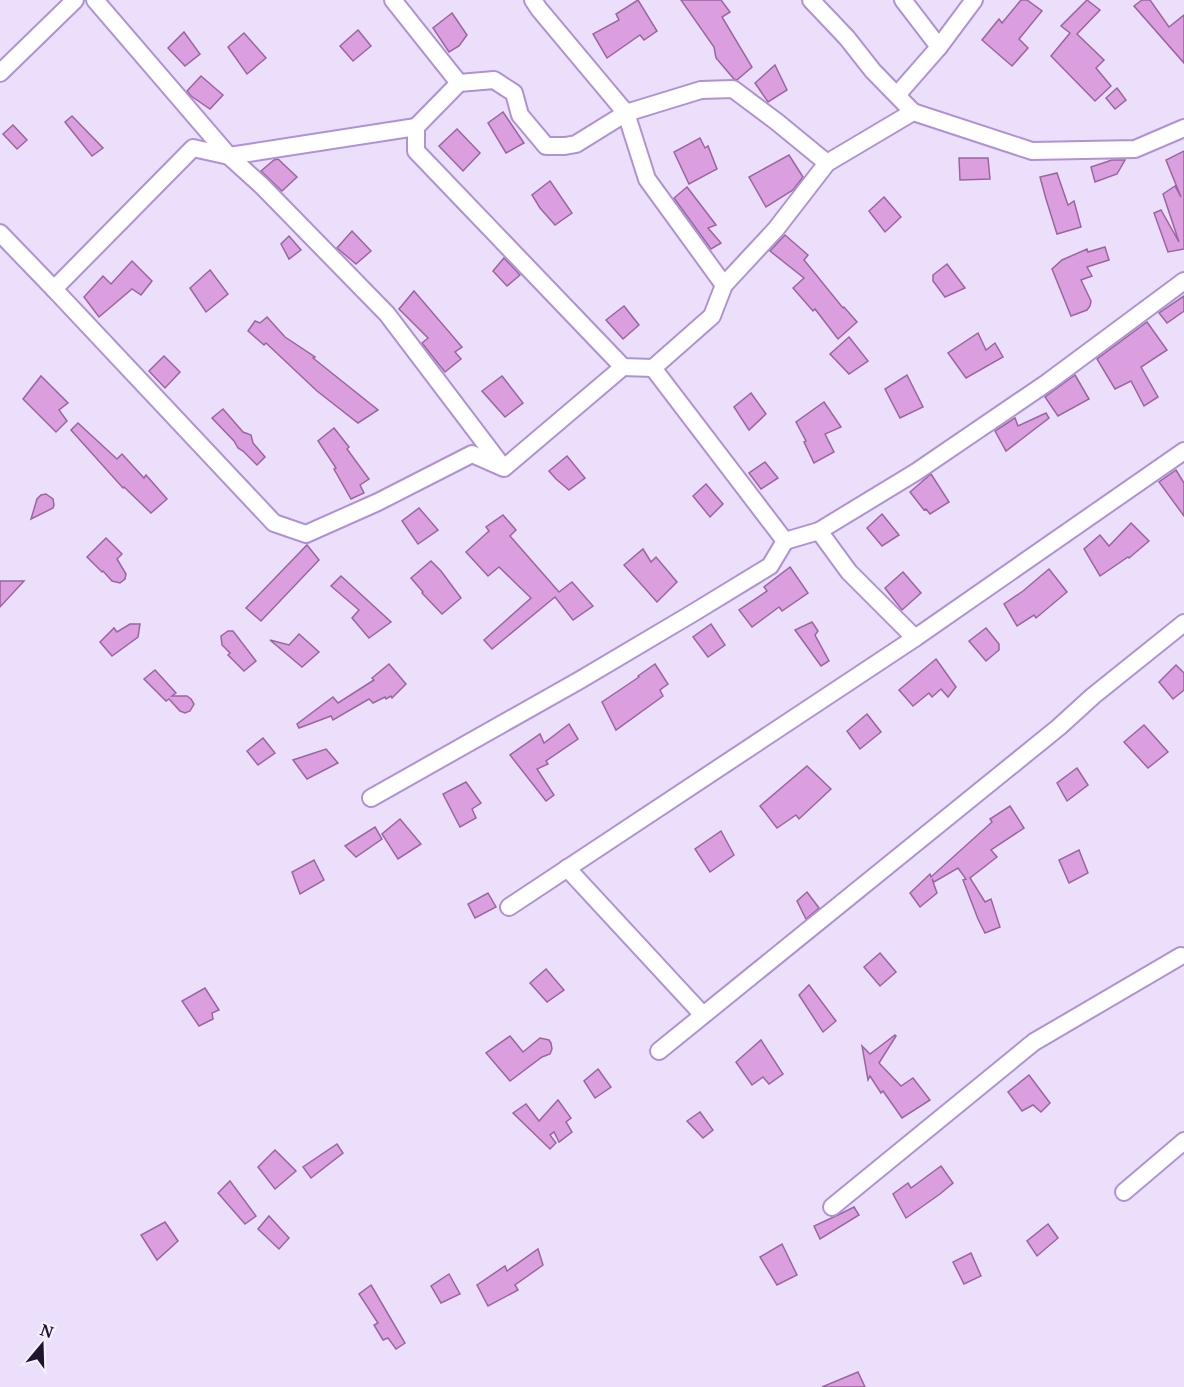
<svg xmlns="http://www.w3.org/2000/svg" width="1184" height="1387" font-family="'Noto Serif',serif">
<rect width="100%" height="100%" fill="#ebdffc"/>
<g fill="#db9fe0" stroke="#9a669e" stroke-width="1.5">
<path d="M638,0L657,31L644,40L640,35L607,58L593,34L619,20L616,14Z"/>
<path d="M681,0H721L730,12L722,17L752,67L737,80L734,79L716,58L714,47Z"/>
<path d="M1021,0H1027L1042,11L1019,39L1028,48L1012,66L982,40L999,19L1002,23Z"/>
<path d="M1087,0L1100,10L1077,34L1104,60L1096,68L1111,86L1095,101L1051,56L1070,33L1061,26Z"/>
<path d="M1142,0H1150L1169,27L1184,15V63L1134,6Z"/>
<path d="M452,13L467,35L459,46L449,52L433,28Z"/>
<path d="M358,30L371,46L353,61L340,46Z"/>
<path d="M184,32L200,54L185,66L168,48Z"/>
<path d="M244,33L266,58L247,74L228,47Z"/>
<path d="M775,65L787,90L768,102L755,83Z"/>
<path d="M201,76L223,95L210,109L191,96L187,91Z"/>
<path d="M1117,88L1126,100L1115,109L1106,98Z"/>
<path d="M503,112L524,143L506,153L488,123Z"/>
<path d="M72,116L103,148L92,156L65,122Z"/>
<path d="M13,125L27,140L17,149L3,134Z"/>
<path d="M457,129L480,153L463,171L439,146Z"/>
<path d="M700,138L705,148L708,146L717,169L689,184L674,152Z"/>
<path d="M1184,151V249L1168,252L1154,213L1161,210L1179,242L1163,194L1175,186L1181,197L1166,160Z"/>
<path d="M789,155L803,177L793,190L766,207L749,177Z"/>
<path d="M959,158H988L990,179L960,180Z"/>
<path d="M278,159L297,177L282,191L261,171L274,160Z"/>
<path d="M1112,160H1125L1117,174L1095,182L1091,167Z"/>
<path d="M1057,173L1068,205L1074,201L1081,227L1057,234L1046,199L1040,177Z"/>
<path d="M550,181L572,213L555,225L540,208L532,195Z"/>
<path d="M687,187L716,225L708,228L721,243L711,249L674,198Z"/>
<path d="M884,197L901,217L885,232L869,211Z"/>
<path d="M352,231L371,251L356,264L337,248Z"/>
<path d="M785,235L808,255L804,260L843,308L844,307L857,322L838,339L815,309L813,311L793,288L804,278L770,251Z"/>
<path d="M289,236L301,250L289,259L281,244Z"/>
<path d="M1105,247L1109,260L1087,267L1092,276L1081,280L1091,301L1090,306L1087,310L1071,316L1052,269L1062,260L1087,249L1088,252Z"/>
<path d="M504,258L520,275L507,286L493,271Z"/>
<path d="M132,261L152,281L141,295L132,289L99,317L84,297L103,276L111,284Z"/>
<path d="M947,264L965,288L945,297L933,281V275Z"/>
<path d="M210,270L228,294L206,312L190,288Z"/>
<path d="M414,291L462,347L455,352L461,359L445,372L422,343L428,338L399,309Z"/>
<path d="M1184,296V311L1167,323L1159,313Z"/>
<path d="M624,306L639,325L623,339L606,320Z"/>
<path d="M267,317L285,337L315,357L313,358L378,410L358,423L317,391L266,343L264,345L248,331L255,321L260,323Z"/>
<path d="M1147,322L1167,350L1141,367L1158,397L1144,406L1131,381L1115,389L1097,359Z"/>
<path d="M978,333L986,350L995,343L1003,357L966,378L948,353Z"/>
<path d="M849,337L868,361L849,374L830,354Z"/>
<path d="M164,356L180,372L165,388L149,371Z"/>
<path d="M907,375L923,407L900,418L885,389Z"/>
<path d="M1075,375L1089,399L1058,416L1045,397Z"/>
<path d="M41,376L68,403L59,410L67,421L56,432L23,399Z"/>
<path d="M502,376L523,403L505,417L482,391Z"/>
<path d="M751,393L766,414L749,430L734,407Z"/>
<path d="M824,402L841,427L825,434L834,452L814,463L804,442L806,441L796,422Z"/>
<path d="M223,409L243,432L251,435L253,443L265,457L257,465L243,451L238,448L234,441L212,418Z"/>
<path d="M1046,413L1049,418L1006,451L995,431L1015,418L1018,426Z"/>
<path d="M78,423L117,459L122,454L144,478L146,475L167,499L151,513L124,487L123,488L71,430Z"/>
<path d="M334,428L349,447L347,449L369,479L360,485L364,493L351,499L334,469L336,468L318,441Z"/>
<path d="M567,456L585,478L569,490L556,479L549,471Z"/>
<path d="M765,462L778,478L761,489L749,473Z"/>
<path d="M1176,470L1184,483V516L1159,482Z"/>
<path d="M931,474L949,502L930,514L926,509L924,510L910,492Z"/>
<path d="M706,484L723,504L710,517L693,496Z"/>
<path d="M46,494L53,499L54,505L53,508L31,519L37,499L41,495Z"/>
<path d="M419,508L438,530L418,544L402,521Z"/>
<path d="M882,514L899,535L882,546L867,528Z"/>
<path d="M503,515L516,530L510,536L559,592L572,582L593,606L573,620L555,597L492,649L484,640L531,598L499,567L488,576L466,552L489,531L486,527Z"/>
<path d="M1131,523L1149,541L1129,558L1128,557L1100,576L1084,549L1100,535L1109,546Z"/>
<path d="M106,538L122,554L117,559L126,574L125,579L120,583L112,581L103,571L102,572L87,557Z"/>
<path d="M307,545L319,560L261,621L246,608Z"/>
<path d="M643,549L651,562L656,557L677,582L657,602L624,565Z"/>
<path d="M431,561L441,571L461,598L442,614L422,593L423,592L411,578Z"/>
<path d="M790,567L808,593L782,611L779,607L752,627L739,610L767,591L764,587Z"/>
<path d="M1049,569L1067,592L1036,618L1034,615L1017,626L1004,604L1023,591Z"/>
<path d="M903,572L921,593L902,610L885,588Z"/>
<path d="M341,576L391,622L369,638L352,618L359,610L331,586Z"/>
<path d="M0,581H24L0,607Z"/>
<path d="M812,622L818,631L815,635L829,661L821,666L795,630Z"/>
<path d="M130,624H140L138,637L112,656L100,642L114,628L117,632Z"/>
<path d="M711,624L725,645L708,657L693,637Z"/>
<path d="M986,628L999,644V650L986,661L969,641Z"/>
<path d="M228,631H233L256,661L244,671L228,655L230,653L222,645L221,636Z"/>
<path d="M299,634L319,652L302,667L270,640L289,645Z"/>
<path d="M936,659L956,687L948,697L941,689L932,697L929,693L913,706L899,690Z"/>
<path d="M389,664L406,684L392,698L391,696L386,699L385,697L373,703L369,699L333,720L331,716L299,728L297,724L333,697L338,703L374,680L372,678Z"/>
<path d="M655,664L668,684L660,690L663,696L616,730L602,702L639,677L638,676Z"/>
<path d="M1176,665L1184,673V690L1173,699L1159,682Z"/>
<path d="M155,670L176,693L172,696H187L191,699L194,704L190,711L185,713L180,711L169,699L166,701L144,679Z"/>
<path d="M867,714L881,732L860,749L847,731Z"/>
<path d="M569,724L578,739L546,761L548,764L537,769L554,795L546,801L510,755L540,734L544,743Z"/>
<path d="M1144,725L1168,752L1148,768L1124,742Z"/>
<path d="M263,738L275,753L258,765L247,751Z"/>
<path d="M326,749L338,763L307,779L293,760Z"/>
<path d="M807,766L831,789L799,819L796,815L777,828L760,806Z"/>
<path d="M1077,768L1088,785L1067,801L1057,783Z"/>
<path d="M466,782L481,803L472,809L476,818L460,827L443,794Z"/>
<path d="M1010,806L1024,828L991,850L997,857L970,878L985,902L991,899L1000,927L985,933L978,919L963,880L966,879L958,868L934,882L932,879L937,893L920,907L910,893L930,874L931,877L992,822L990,819Z"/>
<path d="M400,819L421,844L398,859L382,834Z"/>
<path d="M375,827L382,839L356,857L345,846Z"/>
<path d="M721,831L734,855L710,872L695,849Z"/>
<path d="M1079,850L1088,873L1069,883L1059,860Z"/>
<path d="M314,860L324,880L300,894L292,872Z"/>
<path d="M807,892L819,908L806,919L797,901Z"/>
<path d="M488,893L496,907L475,918L468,904Z"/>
<path d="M880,953L896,972L880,986L864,967Z"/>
<path d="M546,969L564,990L547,1002L530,983Z"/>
<path d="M809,985L836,1021L823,1032L799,995Z"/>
<path d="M205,988L219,1010L212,1013L213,1019L199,1026L182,1001Z"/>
<path d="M895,1035L896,1036L879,1063L901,1086L913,1078L930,1100L902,1118L883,1091L881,1093L870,1076L868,1080L862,1046L870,1054Z"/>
<path d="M510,1036L523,1052L540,1038L549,1040L551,1043L552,1049L550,1054L542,1057L510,1081L486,1053Z"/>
<path d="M761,1040L783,1074L769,1084L763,1077L752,1085L736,1062Z"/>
<path d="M598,1069L611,1087L595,1098L584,1081Z"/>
<path d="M1029,1075L1050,1103L1041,1112L1033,1105L1022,1111L1008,1092Z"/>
<path d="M558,1100L571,1118L566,1122L572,1132L559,1142L554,1132L550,1135L556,1143L550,1149L513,1113L526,1104L539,1121Z"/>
<path d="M700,1112L713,1130L703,1138L687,1121Z"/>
<path d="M337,1144L343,1153L311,1178L303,1167Z"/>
<path d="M275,1150L296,1171L275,1189L258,1167Z"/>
<path d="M941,1166L953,1183L940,1194L906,1218L893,1194L908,1183L911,1188Z"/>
<path d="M230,1181L256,1216L245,1224L218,1193Z"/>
<path d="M854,1207L859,1215L820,1239L814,1226L838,1215Z"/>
<path d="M269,1216L289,1238L279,1249L258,1229Z"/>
<path d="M165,1222L178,1241L157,1260L141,1235Z"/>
<path d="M1048,1224L1058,1238L1037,1256L1027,1241Z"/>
<path d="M782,1244L797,1275L777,1285L760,1257Z"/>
<path d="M538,1249L543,1265L515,1285L518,1290L488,1306L477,1285L505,1266L507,1271Z"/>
<path d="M971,1253L981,1276L964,1284L953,1262Z"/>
<path d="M449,1274L460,1294L441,1303L431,1286Z"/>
<path d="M371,1285L405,1343L396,1349L388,1338L383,1340L374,1325L378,1323L359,1294Z"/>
<path d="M858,1372L865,1387H822Z"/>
</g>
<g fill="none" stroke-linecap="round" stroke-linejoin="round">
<defs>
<g id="minor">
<path d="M95,0L229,156L262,186L387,314L503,467"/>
<path d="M393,0L459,83L494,80L514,93L520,115L546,146H565L576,144L626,113L701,90L733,89L777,122L827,163"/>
<path d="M533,0L539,9L626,113L647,179L724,285"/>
<path d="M811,0L847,38L873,71L913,112"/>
<path d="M903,0L939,47"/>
<path d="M0,73L75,0"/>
<path d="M459,83L416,127V151L623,367L653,368"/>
<path d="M897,95L939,47L974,0"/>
<path d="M416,127L229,156L193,148L54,289L274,523L306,534L378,502L472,454L504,468L623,367"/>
<path d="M0,233L54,289"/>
<path d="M819,531L916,472L1048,382L1184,281"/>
<path d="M785,541L653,368L712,316L724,285L776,229L827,163L913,112L1032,151L1135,149L1184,128"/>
<path d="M371,798L580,680L693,613L770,566L785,541L819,531L849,572L915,638"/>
<path d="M567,868L703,1015"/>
<path d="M509,907L915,638L1184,451"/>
<path d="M659,1051L1059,727L1093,696L1184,623"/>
<path d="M1124,1192L1184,1141"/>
<path d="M832,1207L1034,1042L1181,956"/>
</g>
</defs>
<use href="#minor" stroke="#af92d6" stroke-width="20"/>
<use href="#minor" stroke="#fff" stroke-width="16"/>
</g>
<g transform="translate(42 1345) rotate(19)" stroke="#f5effe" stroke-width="4.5" paint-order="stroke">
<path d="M0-4.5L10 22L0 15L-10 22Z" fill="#20142e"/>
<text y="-9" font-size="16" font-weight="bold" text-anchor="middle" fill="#20142e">N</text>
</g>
</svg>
